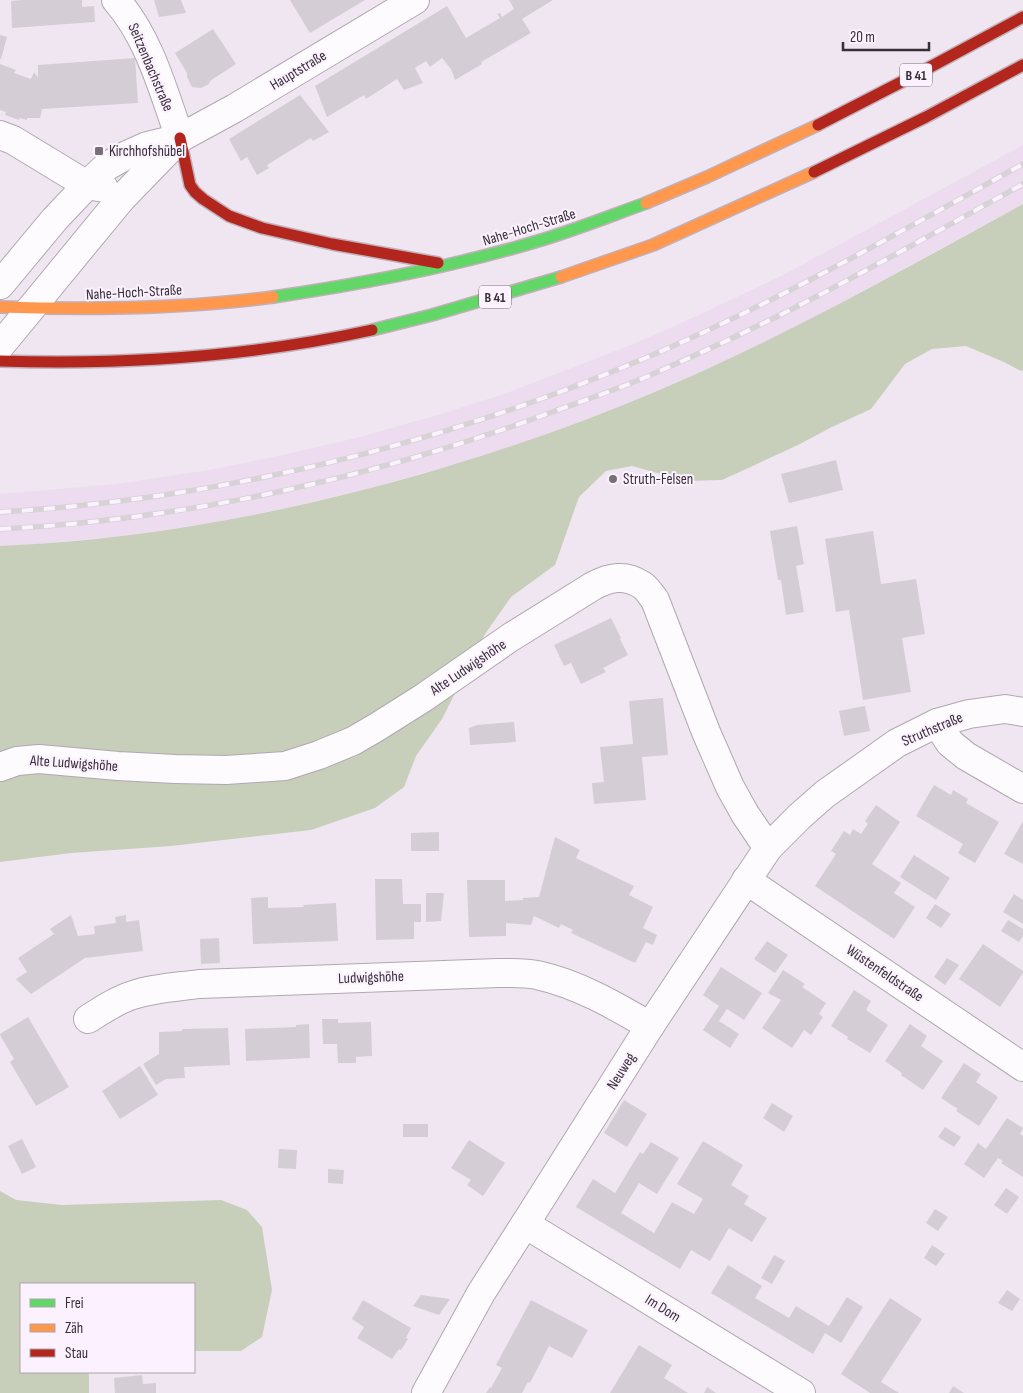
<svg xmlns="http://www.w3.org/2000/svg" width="1023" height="1393" font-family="'Sofia Sans Condensed',sans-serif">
<rect width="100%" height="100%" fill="#f0e6f1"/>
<path fill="#eddcef" d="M1023,145V204L809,320L721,363L656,391L592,417L524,442L456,464L370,488L290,507L218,522L122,536L28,545L0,546V494L116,484L209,470L278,456L356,438L441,414L507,393L636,343L699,315L785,274Z"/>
<g fill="#c7cfba">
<path d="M1023,204V370L1021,371L1004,362L966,346L932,349L905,364L871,409L832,427L798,445L722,480L686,481L632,466L606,471L579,497L555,565L511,597L485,634L442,719L416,756L404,787L375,808L311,830L171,846L71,853L0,862V546C222,536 453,477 657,391C784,337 903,270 1023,204Z"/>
<path d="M0,1191L16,1200L62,1205L221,1200L247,1210L262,1227L272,1290L262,1337L241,1351H194V1284H21V1372H89V1393H0Z"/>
</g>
<g fill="#d4cdd6">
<path d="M22,0H82V7L94,6L95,22L12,28L11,1Z"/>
<path d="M154,0H181L186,13L159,17Z"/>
<path d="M290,0H365L310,33Z"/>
<path d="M509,0H553L522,19L531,33L481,62L482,64L455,80L451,69L442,58L430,67L426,61L415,68L423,83L404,90L397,79L366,99L364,95L327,117L315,86L447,6L466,38L500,18L497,14L500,13L502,17L514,9Z"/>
<path d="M213,29L236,64L210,81L209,84L201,88L192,87L187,77V73L175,53Z"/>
<path d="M0,35L7,37L1,59H0Z"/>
<path d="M135,58L138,103L42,109L40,118H27V120L20,118L19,120L5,115L6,112L0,110V64L16,70L14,73L31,79L34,72L38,78V65Z"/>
<path d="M300,95L329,132L313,141L311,138L288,152L267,165L269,168L257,175L247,157L241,161L229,139Z"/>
<path d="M836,460L843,490L789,503L781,474Z"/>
<path d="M797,526L804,564L796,566L804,612L786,615L781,580H778L770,531Z"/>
<path d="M873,531L881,584L916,579L925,634L902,638L911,692L863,700L849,610L836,612L825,539Z"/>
<path d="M611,618L621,638L620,639L628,655L603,668L606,672L581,684L571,663L564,666L554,645Z"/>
<path d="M663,698L668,755L642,757L646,800L594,804L592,783L604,782L600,747L633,744L629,701Z"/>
<path d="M865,706L870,731L844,736L839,711Z"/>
<path d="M514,722L516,742L470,745L469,728L477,725Z"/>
<path d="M934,785L951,795L953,790L968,799L966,803L999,822L975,863L958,853L963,844L916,816Z"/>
<path d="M876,805L900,822L872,864L901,883L894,893L915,907L894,939L815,886L836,854L831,851L844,831L850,835L853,829L861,834L868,824L865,821Z"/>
<path d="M1023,821V864L1004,854Z"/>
<path d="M439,832V851H411V833Z"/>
<path d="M555,837L580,850L576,858L634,886L629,895L653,907L643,928L657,935L653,945L646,942L635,963L571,933L573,930L561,924L559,928L534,916L531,925L506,923V936L469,937L467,880H505V901L523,900V898L539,897Z"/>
<path d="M914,855L950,878L936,900L900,877Z"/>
<path d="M375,879H402L403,904H421V922H414V939L376,940Z"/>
<path d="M426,893H444L441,921L426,922Z"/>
<path d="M1014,894L1023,900V924L1003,912Z"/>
<path d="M268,897V908L304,907L303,905L336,903L338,941L253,944L251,898Z"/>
<path d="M935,904L951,914L941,928L926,918Z"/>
<path d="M71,915L78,936L95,934L94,926L116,923L115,917L126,915V922L139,920L143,951L85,958L31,994L16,979L27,972L18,958L54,934L50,929Z"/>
<path d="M1008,920L1023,929V936L1019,942L1001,931Z"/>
<path d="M219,938L220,963L201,964L200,939Z"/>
<path d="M767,941L788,955L775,973L754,959Z"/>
<path d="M983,944L1023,971V973L1000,1007L959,979Z"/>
<path d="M947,958L959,965L945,985L934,977Z"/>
<path d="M721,967L762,993L744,1020L727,1009L719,1021L739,1034L730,1048L703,1030L719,1006L703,995Z"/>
<path d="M783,970L805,984L802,987L826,1003L819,1014L823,1017L811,1035L804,1030L792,1048L762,1028L781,1000L768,993Z"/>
<path d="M854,990L871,1001L866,1010L888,1025L870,1053L847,1039L848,1037L831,1026Z"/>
<path d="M28,1017L69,1087L36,1106L10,1062L14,1059L0,1035V1034Z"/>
<path d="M322,1019H338V1023L371,1022L372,1056L356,1057V1063H338L337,1044H323Z"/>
<path d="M309,1024L310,1058L246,1061L245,1029L296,1027V1025Z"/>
<path d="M910,1024L927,1036L921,1046L943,1061L923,1090L901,1075L902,1073L885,1061Z"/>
<path d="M228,1028L230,1065L184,1067L185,1078L166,1079L156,1085L143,1064L159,1054V1032L182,1031V1029Z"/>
<path d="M964,1063L981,1074L976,1082L998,1097L979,1126L956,1111L958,1109L941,1098Z"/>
<path d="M140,1066L158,1095L120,1119L102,1091Z"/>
<path d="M624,1100L647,1114L627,1147L604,1133Z"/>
<path d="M772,1103L793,1116L784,1132L763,1118Z"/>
<path d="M1007,1118L1023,1128L1020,1134L1023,1136V1177L1001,1163L1003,1161L998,1158L984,1178L964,1164L978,1143L986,1149Z"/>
<rect x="403" y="1124" width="25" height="13"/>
<path d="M945,1127L961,1137L954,1147L938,1137Z"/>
<path d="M22,1139L36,1167L22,1174L8,1146Z"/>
<path d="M469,1140L505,1163L483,1196L467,1185L471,1180L451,1168Z"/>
<path d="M703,1141L743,1165L731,1185L749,1196L744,1204L767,1218L752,1242L729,1228L710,1261L691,1250L680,1269L576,1207L593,1179L615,1193L640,1152L643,1154L651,1142L679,1158L657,1194L639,1183L621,1213L654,1233L672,1202L694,1214L703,1199L677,1184Z"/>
<path d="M279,1149L297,1150L296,1169L278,1168Z"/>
<path d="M328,1169L344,1170L343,1184L328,1183Z"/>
<path d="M1006,1188L1019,1197L1007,1214L994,1205Z"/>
<path d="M935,1209L948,1217L938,1231L926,1223Z"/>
<path d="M932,1245L945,1254L936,1266L924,1258Z"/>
<path d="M774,1255L785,1261L772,1284L761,1278Z"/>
<path d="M728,1265L762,1286L755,1298L789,1318L796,1306L829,1326L847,1297L863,1307L841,1343L825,1333L813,1354L711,1293Z"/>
<path d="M1007,1290L1020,1299L1012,1311L998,1303Z"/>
<path d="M421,1295L450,1299L439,1315L413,1306Z"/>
<path d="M890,1298L922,1319L881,1382L899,1393H870L841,1374Z"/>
<path d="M363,1300L411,1328L406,1338L408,1339L401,1350L399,1349L392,1359L357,1338L364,1327L352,1319Z"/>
<path d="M531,1300L588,1330L572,1358L549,1346L530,1383L528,1382L522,1393H486L490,1387L491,1388L502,1368L496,1365Z"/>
<path d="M639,1345L672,1365L664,1378L688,1393H610Z"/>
<path d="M142,1375L143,1384L156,1383V1393H115L114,1378Z"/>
<path d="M953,1386L964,1393H949Z"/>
<path d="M707,1387L716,1393H704Z"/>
</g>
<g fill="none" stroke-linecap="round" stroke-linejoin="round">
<defs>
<g id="street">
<path d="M116,0C150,39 163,91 180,138"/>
<path d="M0,135L13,140L87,185L104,188"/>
<path d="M0,285L54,220L87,185L107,166L127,155L147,146L180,138L235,108L415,0"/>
<path d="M0,346L121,199L180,138"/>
<path d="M937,723L950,743L966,756L1023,789"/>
<path d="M0,767L17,761L39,759L118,766L175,769L226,770L285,766L319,755L353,741L377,727L423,698L511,637L593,586C610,577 625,574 642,585C647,588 651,595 655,600L706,732L730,787L745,814L768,848"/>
<path d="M746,880L1023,1067"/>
<path d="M88,1019C102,1010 117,1000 133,995C154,988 177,987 199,984L498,973C511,973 525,972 537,975C578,984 614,1005 650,1026"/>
<path d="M525,1224L801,1393"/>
<path d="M426,1393L481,1293L525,1224L650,1026L768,848L800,816L825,794L897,743L937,723L969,714L1005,709L1023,712"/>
</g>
<g id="fast">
<path d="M273,297C362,284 452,267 538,241C575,230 610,216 646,203"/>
<path d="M372,330L432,315L561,277"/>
</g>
<g id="slow">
<path d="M646,203L707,177L818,125"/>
<path d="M561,277L653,245L814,172"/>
<path d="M0,307C91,310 183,309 273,297"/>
</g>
<g id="jam">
<path d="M818,125L919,73L1023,17"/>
<path d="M180,138L190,185L195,192L203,199L229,216L262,228L332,244L438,263"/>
<path d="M814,172L926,117L1023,65"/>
<path d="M0,361C125,365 249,357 372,330"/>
</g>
</defs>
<use href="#street" stroke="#b0a8b1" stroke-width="30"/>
<use href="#fast" stroke="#c2b0b9" stroke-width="14"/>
<use href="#slow" stroke="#c2b0b9" stroke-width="14"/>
<use href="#jam" stroke="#c2b0b9" stroke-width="14"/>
<use href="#street" stroke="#fdfbfd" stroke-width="28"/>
<use href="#fast" stroke="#63d668" stroke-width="11"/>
<use href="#slow" stroke="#ff974d" stroke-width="11"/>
<use href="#jam" stroke="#b3261e" stroke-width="11"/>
<defs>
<g id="rail">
<path d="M0,512C55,509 109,503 164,495C328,470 489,424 643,359C774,304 898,233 1023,164"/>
<path d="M0,529C187,520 380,476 555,411C588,399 621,388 653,374C703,352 753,329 802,304C876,266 949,225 1023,184"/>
</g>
</defs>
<use href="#rail" stroke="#d6d2d6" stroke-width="5.5"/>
<use href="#rail" stroke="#fcf1fe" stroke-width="4" stroke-dasharray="11" stroke-linecap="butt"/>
</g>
<g fill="#776f78" stroke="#fcf1fe" stroke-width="2">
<rect x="94" y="146" width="10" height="10" rx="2.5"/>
<circle cx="613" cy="479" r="5"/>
</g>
<g text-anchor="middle" stroke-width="4" stroke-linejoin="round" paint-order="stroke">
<g fill="#fcf1fe" stroke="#716973" stroke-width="1">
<rect x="900" y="63.5" width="32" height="23" rx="4"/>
<rect x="479" y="285.5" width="32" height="23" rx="4"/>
</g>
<g font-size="14" font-weight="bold" fill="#362f37">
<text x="916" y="80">B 41</text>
<text x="495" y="302">B 41</text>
</g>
<g font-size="15" fill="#362f37" stroke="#fcf1fe">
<text transform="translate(151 67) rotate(67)" y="5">Seitzenbachstraße</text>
<text transform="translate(298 70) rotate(-31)" y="5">Hauptstraße</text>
<text transform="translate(529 227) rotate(-17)" y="5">Nahe-Hoch-Straße</text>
<text transform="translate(134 292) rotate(-3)" y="5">Nahe-Hoch-Straße</text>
<text transform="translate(468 667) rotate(-34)" y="5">Alte Ludwigshöhe</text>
<text transform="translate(932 729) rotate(-23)" y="5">Struthstraße</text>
<text transform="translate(74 763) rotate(4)" y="5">Alte Ludwigshöhe</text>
<text transform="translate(885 973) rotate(34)" y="5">Wüstenfeldstraße</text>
<text transform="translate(371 977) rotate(-2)" y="5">Ludwigshöhe</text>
<text transform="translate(621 1071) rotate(-58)" y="5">Neuweg</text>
<text transform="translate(663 1308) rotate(32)" y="5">Im Dom</text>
</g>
<g font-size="15" fill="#362f37" stroke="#fcf1fe" text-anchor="start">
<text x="109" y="156">Kirchhofshübel</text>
<text x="623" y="484">Struth-Felsen</text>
</g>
</g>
<rect x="20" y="1283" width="175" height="90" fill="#fcf1fe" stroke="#ada3ae"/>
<rect x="30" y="1299" width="25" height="8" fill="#63d668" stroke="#ada3ae"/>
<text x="65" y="1308" font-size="15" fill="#362f37">Frei</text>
<rect x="30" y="1324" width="25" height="8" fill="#ff974d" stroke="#ada3ae"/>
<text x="65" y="1333" font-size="15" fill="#362f37">Zäh</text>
<rect x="30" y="1349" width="25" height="8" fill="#b3261e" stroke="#ada3ae"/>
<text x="65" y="1358" font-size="15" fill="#362f37">Stau</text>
<path d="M843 42v8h86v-8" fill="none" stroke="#362f37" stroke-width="2.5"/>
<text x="850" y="42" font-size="15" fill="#362f37" stroke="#fcf1fe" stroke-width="4" paint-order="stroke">20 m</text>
</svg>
